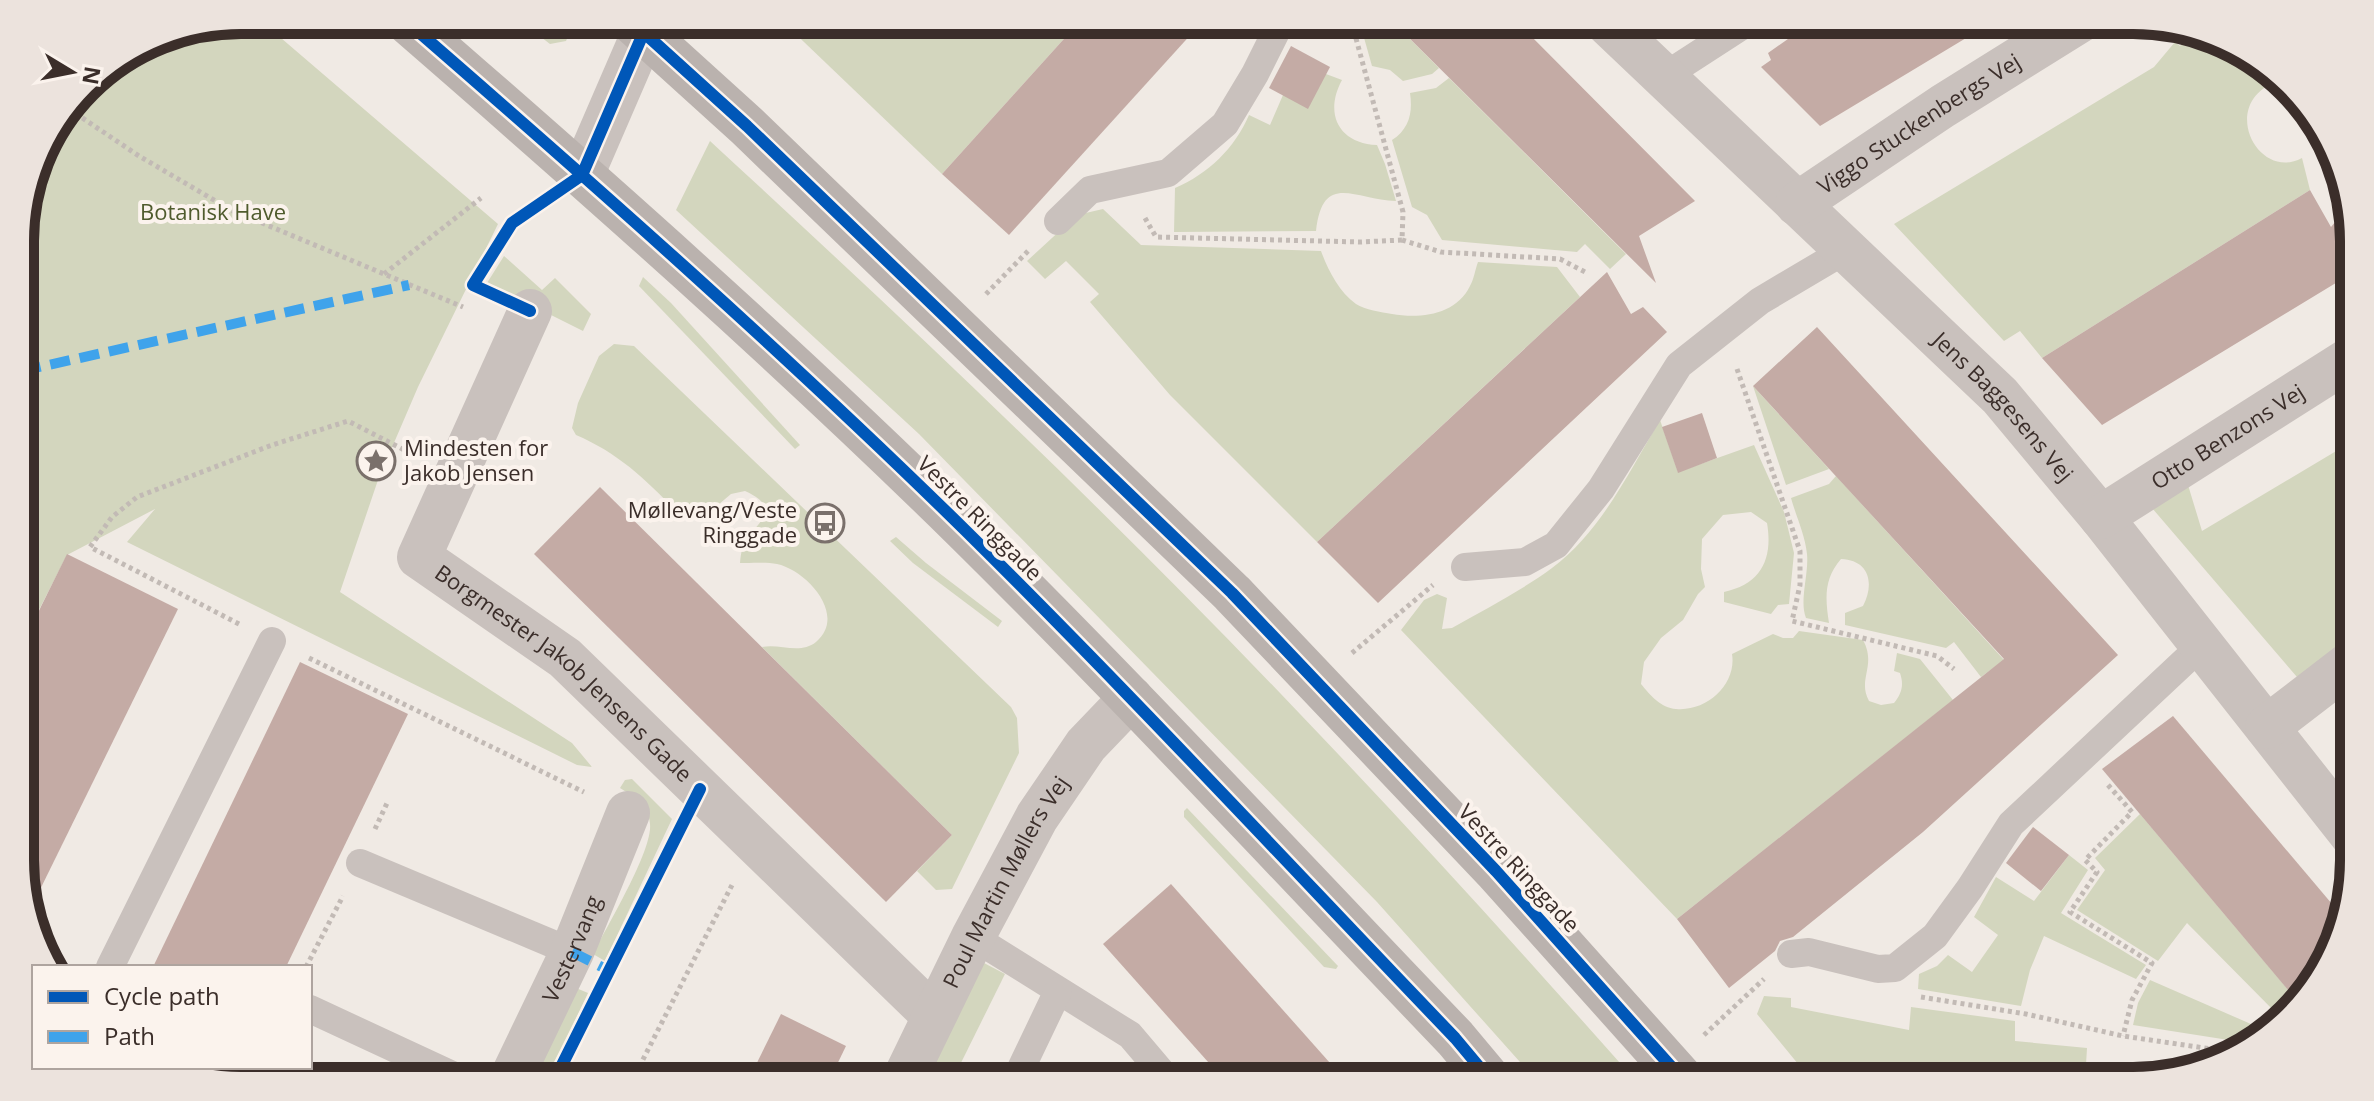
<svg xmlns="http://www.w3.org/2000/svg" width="2374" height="1101" font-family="'Open Sans',sans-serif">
<rect width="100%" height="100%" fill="#f0eae4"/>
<g fill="#d3d6be">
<path d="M241,20H260L498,224L418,387L378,480L340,592L572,743L592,767L577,765L127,542L155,509L67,555L21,645V226L43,143L95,75L157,37Z"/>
<path d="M519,20H569L572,27L566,41L550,44Z"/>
<path d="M781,20H1081L942,174Z"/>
<path d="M1359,20H1391L1439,68L1432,74L1403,81L1390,70L1372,66Z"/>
<path d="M2192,32L2218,37L2276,82C2218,104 2258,182 2302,158L2310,190L2042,358L2020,331L2004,341L1894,224L2154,67L2175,42L2180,46Z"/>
<path d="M1326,74L1342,80C1324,113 1338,143 1377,145L1385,164L1396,201C1354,200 1323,171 1316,231L1174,232L1175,188C1208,174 1235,148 1249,115L1270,125L1283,95Z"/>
<path d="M1449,78L1626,254L1610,269L1585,244L1577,252L1442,240L1427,215L1412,207L1392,140C1409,129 1413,113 1410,93L1436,88Z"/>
<path d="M710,141C912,327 1111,515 1300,714C1415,834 1526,957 1636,1081H1537L1377,902L919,434L676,210Z"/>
<path d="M1103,209L1141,245L1321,251C1328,270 1339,292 1356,304C1365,310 1381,312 1392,314C1420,319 1456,315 1470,286C1474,279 1475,270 1478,262L1557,267L1580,297L1317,542L1170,395L1090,302L1099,294L1066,261L1045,279L1027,261L1077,215Z"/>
<path d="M504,256L542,290L555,278L591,314L583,331L487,283Z"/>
<path d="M643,277L671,303L800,445L795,449L639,286Z"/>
<path d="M614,344L634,346L1011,707L1017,718L1019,753L952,889L936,890L917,871L952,835L762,647C779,643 800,655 816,642C848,615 806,570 777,564C766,562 751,563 740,563C741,553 742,545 748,537C764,518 778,506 745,491L731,494L705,516L684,520C652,485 621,454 576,435L572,428L578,403L599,356Z"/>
<path d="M1753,386L1829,469L1786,485Z"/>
<path d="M1660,420L1678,472L1754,445L1784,512L1794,553L1789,604L1778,605L1771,614L1724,602V592C1762,584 1773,558 1767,523L1751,512L1723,515L1702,539L1701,569L1705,587L1698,594L1683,620L1661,638L1644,662L1641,684C1650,695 1661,708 1676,709C1707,712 1737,684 1732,654L1773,634L1783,638H1793L1799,631L1863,640C1877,666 1857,679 1869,701L1881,705L1894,703C1902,693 1904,685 1900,673L1894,671L1897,653L1920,659L1953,700L1677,919L1401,630L1424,600L1437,594L1447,598L1442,629L1452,628C1485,609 1521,591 1552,568C1601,532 1630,470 1660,420Z"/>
<path d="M2353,441V640L2297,677L2152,508L2188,485L2202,531Z"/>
<path d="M1836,476L2004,660L1981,677L1954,642L1946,648L1845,625V613L1863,606C1875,583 1869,560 1841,559C1824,579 1825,597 1829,623L1806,618C1799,601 1809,574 1807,554C1805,535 1796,516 1791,498L1829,484Z"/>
<path d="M896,537L926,563L1002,621L998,627L913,563L890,541Z"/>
<path d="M632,779L672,819L605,961L593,954C606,928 653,850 650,824C649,806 635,797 620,788L625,780Z"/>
<path d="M1187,808L1338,966L1336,969L1324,967L1184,817V811Z"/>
<path d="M2140,814L2294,997L2279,1016L2187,923L2158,961L2077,910L2105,870L2095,858Z"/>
<path d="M2069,855L2088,870L2061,913L2146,965L2136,979L2044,936L2030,970L2021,1006L1918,989L1919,974L1937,966L1948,955L1972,972L1998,935L1974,917L1996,877L2034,901Z"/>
<path d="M984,963L1005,974L952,1081H926Z"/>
<path d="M2150,980L2267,1031L2254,1044L2133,1025L2138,1003Z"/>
<path d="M576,988L588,993L547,1081H530Z"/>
<path d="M1764,996L1791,998V1007L1909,1030L1911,1007L2015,1021V1041L2087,1048L2085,1081H1812L1757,1014Z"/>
</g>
<g fill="#c4aba5">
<path d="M1081,20H1204L1009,235L942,174Z"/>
<path d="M1391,20H1515L1695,201L1639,236L1656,283Z"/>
<path d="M1815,20H1996L1820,126L1761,67L1771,60L1768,53Z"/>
<path d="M1291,46L1330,67L1308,109L1269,88Z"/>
<path d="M2310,190L2331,227L2349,205L2352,212V266L2349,275L2102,425L2042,358Z"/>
<path d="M1607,272L1631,314L1643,307L1667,332L1378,603L1317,542Z"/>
<path d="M1817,327L2118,655L1923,832L1793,937L1780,941L1775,951L1729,988L1677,919L2004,659L1753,386Z"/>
<path d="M1702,413L1717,458L1678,473L1662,427Z"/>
<path d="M600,487L952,835L886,902L534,554Z"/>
<path d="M67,554L178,609L30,910L22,890L21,647Z"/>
<path d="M300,662L408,714L286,967H153Z"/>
<path d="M2173,716L2343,917L2337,945L2294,997L2102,769Z"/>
<path d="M2033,827L2069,855L2041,891L2006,863Z"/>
<path d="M1171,884L1346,1081H1225L1103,944Z"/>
<path d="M781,1014L846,1046L829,1081H748Z"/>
</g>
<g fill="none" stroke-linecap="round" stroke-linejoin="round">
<g stroke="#c2bab5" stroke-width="5" stroke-dasharray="4 4" stroke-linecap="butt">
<path d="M69,109L139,156L231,210L463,307"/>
<path d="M1145,218L1156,237L1360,242L1402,240L1403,212L1351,20"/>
<path d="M1402,240L1441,252L1560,259L1587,273"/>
<path d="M384,274L481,198"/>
<path d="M986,294L1030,249"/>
<path d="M1737,369L1800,551V585L1792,621L1937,656L1954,669"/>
<path d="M239,624L90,547L112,517L137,497L272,445L348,421L412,454"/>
<path d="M1352,653L1433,585"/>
<path d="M309,658L584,792"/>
<path d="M2108,785L2132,812L2085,860L2097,872L2070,912L2152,963L2132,1000L2123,1036"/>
<path d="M375,829L388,801"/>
<path d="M306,967L343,896"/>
<path d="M1921,997L2026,1014L2123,1036L2232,1052"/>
<path d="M1704,1035L1764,979"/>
<path d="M249,1081L256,1067"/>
<path d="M632,1081L732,885"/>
</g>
<g stroke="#c9c1bd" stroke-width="28">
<path d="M1663,77L1751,20"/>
<path d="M1058,221L1090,190L1168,173L1225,124L1255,74L1282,20"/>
<path d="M1465,567L1525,562L1556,545L1601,489L1679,365L1760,301L1846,250"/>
<path d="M360,863L572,952"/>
<path d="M973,937L1130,1035L1169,1081"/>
<path d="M1791,954L1809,952L1878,969L1895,968L1935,936L1970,888L2011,824L2202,645"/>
<path d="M110,967L272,641"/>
<path d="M310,1009L465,1081"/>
<path d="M1015,1081L1058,991"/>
</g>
<g stroke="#c9c1bd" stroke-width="44">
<path id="s1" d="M1604,20L2000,396L2101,517L2354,838"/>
<path d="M582,175L649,20"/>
<path id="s2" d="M1797,204L1943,106L2081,20"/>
<path id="s3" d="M530,311L419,557L565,658L934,1016"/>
<path id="s4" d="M2101,517L2353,357"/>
<path d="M2267,727L2353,661"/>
<path id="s5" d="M510,1081L572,952L628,813"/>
<path id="s6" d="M903,1081L973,937L1037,817L1086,745L1131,698"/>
</g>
<g stroke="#bab2ae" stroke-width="44">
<path d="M405,20C595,185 785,353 965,530C1132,695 1292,868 1455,1038L1491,1081"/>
<path d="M630,20L747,126L1232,593L1496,871L1684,1081"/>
</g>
<g stroke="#3fa3eb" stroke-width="10" stroke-dasharray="20 10" stroke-linecap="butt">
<path d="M21,371L409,285"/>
<path d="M572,952L608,970"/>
</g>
<defs>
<g id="cycleway">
<path d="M405,20C595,185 785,353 965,530C1132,695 1292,868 1455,1038L1491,1081"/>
<path d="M630,20L747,126L1232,593L1496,871L1684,1081"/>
<path d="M582,175L649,20"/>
<path d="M530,311L473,285L512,223L582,175"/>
<path d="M554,1081L700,789"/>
</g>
</defs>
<use href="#cycleway" stroke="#fbf3ed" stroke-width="17"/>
<use href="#cycleway" stroke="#0057b8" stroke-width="12"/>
</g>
<defs>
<symbol id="sight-ring" viewBox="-11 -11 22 22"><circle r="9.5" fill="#fbf3ed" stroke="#7a706b" stroke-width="1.5"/><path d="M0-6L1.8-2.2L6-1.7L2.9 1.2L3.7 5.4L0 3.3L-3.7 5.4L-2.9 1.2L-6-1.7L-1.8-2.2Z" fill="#7a706b"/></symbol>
<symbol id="bus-ring" viewBox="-11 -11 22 22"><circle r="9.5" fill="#fbf3ed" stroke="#7a706b" stroke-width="1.5"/><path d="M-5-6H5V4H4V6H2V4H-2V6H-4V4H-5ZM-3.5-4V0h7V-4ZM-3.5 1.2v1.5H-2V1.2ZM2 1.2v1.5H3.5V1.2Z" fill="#7a706b"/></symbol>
</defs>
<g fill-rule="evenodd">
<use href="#sight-ring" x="354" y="439" width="44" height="44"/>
<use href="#bus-ring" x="803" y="501" width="44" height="44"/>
</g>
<g text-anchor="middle" stroke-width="8" stroke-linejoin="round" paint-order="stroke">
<g font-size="22" fill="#3b2e2a" stroke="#fbf3ed">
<text dy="8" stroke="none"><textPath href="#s2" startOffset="146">Viggo Stuckenbergs Vej</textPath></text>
<text dy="8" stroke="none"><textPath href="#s1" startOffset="556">Jens Baggesens Vej</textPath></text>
<text dy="8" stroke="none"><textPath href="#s4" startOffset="150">Otto Benzons Vej</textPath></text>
<text transform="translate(980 518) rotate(45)" y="8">Vestre Ringgade</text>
<text dy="8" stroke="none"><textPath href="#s3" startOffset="456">Borgmester Jakob Jensens Gade</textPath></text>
<text transform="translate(1519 868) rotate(47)" y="8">Vestre Ringgade</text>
<text dy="8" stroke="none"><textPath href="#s6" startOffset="224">Poul Martin Møllers Vej</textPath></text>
<text dy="8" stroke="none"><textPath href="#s5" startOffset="146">Vestervang</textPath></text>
</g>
<g font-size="22" fill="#4f5b2d" stroke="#fbf3ed">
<text x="213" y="220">Botanisk Have</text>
</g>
<g font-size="22" fill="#3b2e2a" stroke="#fbf3ed" text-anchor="start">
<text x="404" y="456">Mindesten for<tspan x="404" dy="25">Jakob Jensen</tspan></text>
<text x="797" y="518" text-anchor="end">Møllevang/Veste<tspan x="797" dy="25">Ringgade</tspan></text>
</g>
</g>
<path d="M0 0H2374V1101H0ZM241 34H2133A207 207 0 0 1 2340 241V860A207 207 0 0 1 2133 1067H241A207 207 0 0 1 34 860V241A207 207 0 0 1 241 34Z" fill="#ece3dd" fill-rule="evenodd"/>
<path fill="none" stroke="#3b2e2a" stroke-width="10" d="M241 34H2133A207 207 0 0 1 2340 241V860A207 207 0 0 1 2133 1067H241A207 207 0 0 1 34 860V241A207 207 0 0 1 241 34Z"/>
<rect x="32" y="965" width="280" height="104" fill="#fbf3ed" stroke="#aea49f" stroke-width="2"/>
<rect x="48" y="991" width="40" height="12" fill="#0057b8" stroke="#aea49f" stroke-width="2"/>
<text x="104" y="1005" font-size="24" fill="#3b2e2a">Cycle path</text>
<rect x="48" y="1031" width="40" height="12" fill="#3fa3eb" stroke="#aea49f" stroke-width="2"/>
<text x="104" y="1045" font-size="24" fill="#3b2e2a">Path</text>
<g transform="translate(72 72) rotate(100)" stroke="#fbf3ed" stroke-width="6" paint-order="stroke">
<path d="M0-6L14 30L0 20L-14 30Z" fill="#3b2e2a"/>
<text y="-12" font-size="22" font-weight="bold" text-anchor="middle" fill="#3b2e2a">N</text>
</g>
</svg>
